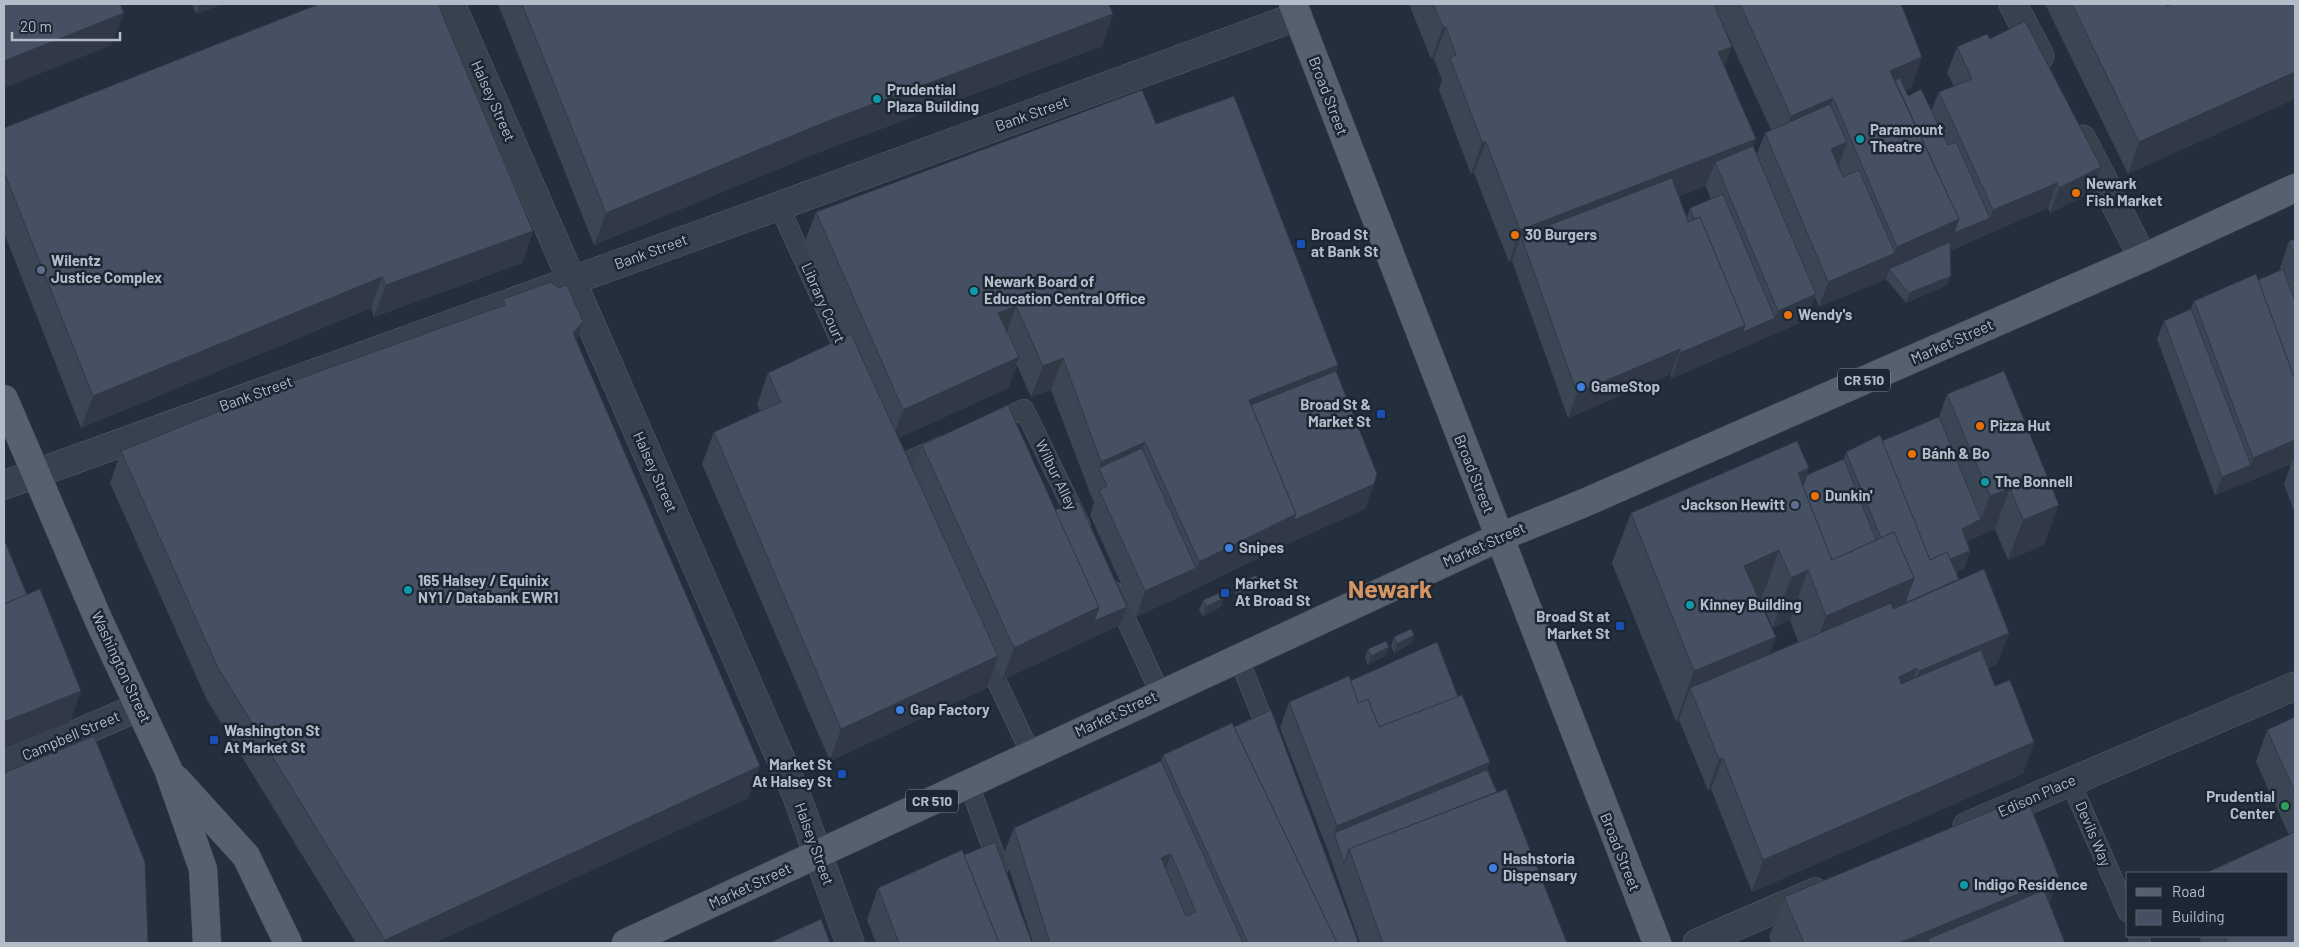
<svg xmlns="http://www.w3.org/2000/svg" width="2299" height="947" font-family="Barlow,sans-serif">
<rect width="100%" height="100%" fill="#242f3e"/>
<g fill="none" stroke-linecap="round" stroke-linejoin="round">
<defs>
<g id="service">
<path d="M779,206L850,362"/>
<path d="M989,425L1024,409L1081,526"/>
<path d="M897,466L941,446"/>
<path d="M1113,591L1160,693"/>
<path d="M981,648L1031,754"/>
<path d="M1239,659L1270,737"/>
<path d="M2070,781L2128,913"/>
<path d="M969,784L999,867"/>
<path d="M2138,936L2141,943"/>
</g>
<g id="minor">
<path d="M451,4L796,794L850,943"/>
<path d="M2013,4L2040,56"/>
<path d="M2082,139L2143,258"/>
<path d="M4,485L779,206L1298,16"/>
<path d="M4,765L139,707"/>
<path d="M1967,826L2295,686"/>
<path d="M1697,943L1815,892"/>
</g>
<g id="primary">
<path d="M1293,4L1657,943"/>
<path d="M4,399L99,621L168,769L203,869L207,943"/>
<path d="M176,779L246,856L288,943"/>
<path d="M626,943L1500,537L1584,503L2143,258L2295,188"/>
</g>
</defs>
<use href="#service" stroke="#565f6c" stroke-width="20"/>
<use href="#minor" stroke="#565f6c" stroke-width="29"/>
<use href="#primary" stroke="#414a57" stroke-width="29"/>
<use href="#service" stroke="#38414e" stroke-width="19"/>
<use href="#minor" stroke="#38414e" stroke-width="28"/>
<use href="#primary" stroke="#56606e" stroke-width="28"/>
</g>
<g fill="#3b4654" fill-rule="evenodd">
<path d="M192,4H223L196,14Z"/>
<path d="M498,4H1109L1113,14L1102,46L817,153L594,245Z"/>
<path d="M1409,4H1901L1911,88L1906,90L1908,96L1931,111L1939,92L1954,86L1947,73L1957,47L1990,39L2101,167L2092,192L2050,213L2048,208L1951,250L1947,285L1906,303L1886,279L1819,307L1815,297L1806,320L1671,379V374L1568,418L1512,261L1509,262L1474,173L1471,174L1439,90L1442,80L1434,59H1431ZM1719,16L1771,130L1765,133L1757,154L1753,146L1756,139L1724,67ZM1706,186V187L1711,199L1690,208L1687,217L1679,196Z"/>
<path d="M2045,4H2166L2167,6L2295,4L2128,174Z"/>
<path d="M1156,124L1338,365L1336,371L1365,509L1285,545L1187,593L1136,617L1090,515L1094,503L1090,493L1051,390L1031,397L1017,365L1008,388L899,438L913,470L922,445L1055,510L1127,607L1120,625L1002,680L995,664L987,688L830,761L702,464L714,432L760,411L757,405L768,373L845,337L804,244L816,212Z"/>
<path d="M4,128L533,231L522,263L374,317L371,308L81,428L4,233Z"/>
<path d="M2295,239V514L2284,484L2291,464L2215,495L2157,339L2164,321L2191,309L2194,301L2258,280L2279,271L2289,241Z"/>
<path d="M503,299L576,341L760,766L748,798L434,943H356L206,698L110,483L121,451L500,307Z"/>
<path d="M2004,371L2044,545L2008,560L1995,529L1967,541L1970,551L1964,569L1956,572L1959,579L1958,580L2009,633L1997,664L1988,668L1995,686L2034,742L2023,774L1752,892L1711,789L1708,790L1679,720L1676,721L1612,563L1631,513L1807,475L1844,459L1846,452L1882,441L1939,417L1947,394ZM1761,600L1773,628L1790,620L1798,642L1770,654L1759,601Z"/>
<path d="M1259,581L1256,590L1238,600L1235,593L1238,584Z"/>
<path d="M1203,600L1221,607L1203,616L1199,610Z"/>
<path d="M1414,635L1411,644L1394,653L1391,646L1394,637Z"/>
<path d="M1389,647L1385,656L1368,665L1365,658L1368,649Z"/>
<path d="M1350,681L1458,697L1497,792L1567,943H1360L1328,851L1280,728L1289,702Z"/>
<path d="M2295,717V943H2202L2198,936H2288L2289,835L2256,762L2267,730Z"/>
<path d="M1163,755L1357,943H1033L1004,853L1014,828L1161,761Z"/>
<path d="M2002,811L2059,877L2049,903L2065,943H1772L1769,937L1784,897Z"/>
<path d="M878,888L1032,943H876L867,920Z"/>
</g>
<g fill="#303945">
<path d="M200,4H223L196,14Z"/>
<path d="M124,13L112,45L4,88V61Z"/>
<path d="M1113,14L1102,46L817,153L594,245L606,213L828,121Z"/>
<path d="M1443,27H1446L1434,59H1431Z"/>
<path d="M1732,47L1720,79L1718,52Z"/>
<path d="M1922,57L1911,88L1891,97L1890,71Z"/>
<path d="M2295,72V99L2128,174L2139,142Z"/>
<path d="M1833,98L1821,130L1779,148L1791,116Z"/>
<path d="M1756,139L1744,171L1715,162L1706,186L1528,255L1521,236L1512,261L1509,262L1520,230Z"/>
<path d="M1482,142H1486L1474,173L1471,174Z"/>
<path d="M1847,142L1838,167L1831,149Z"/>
<path d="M2101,167L2092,192L2050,213L2059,188Z"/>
<path d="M2057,183L2048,208L1947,251L1889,269L1897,247L1959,219L1990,218L1993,210Z"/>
<path d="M533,231L522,263L374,317L386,285Z"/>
<path d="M1895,253L1886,279L1819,307L1828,282Z"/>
<path d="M1951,276L1947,285L1906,303L1909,293Z"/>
<path d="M382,277L371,308L81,428L93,396Z"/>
<path d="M1816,294L1806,320L1671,379L1680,353L1745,325L1775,318L1778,311Z"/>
<path d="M1016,306L1005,337L998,313Z"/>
<path d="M583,322L572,353L573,333Z"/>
<path d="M1680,349L1671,374L1568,418L1577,393Z"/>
<path d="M1019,357L1008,388L891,442L903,410Z"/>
<path d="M1063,358L1051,390L1031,397L1043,366Z"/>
<path d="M1338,365L1326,396L1254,425L1249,400Z"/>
<path d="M2295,440V462L2293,459L2291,464L2215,495L2222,477L2251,465L2253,458Z"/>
<path d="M1145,442L1133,474L1099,468L1101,462Z"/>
<path d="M1809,468L1791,518L1798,473Z"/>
<path d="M1374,484L1365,509L1285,545L1187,593L1199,562L1296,514Z"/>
<path d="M2010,488L1995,529L1975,537L1956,547L1962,529L1981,519L1990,496Z"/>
<path d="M2059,505L2044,545L2008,560L2023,520Z"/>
<path d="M1779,550L1761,600L1725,616L1744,566Z"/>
<path d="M1970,551L1964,569L1920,585L1927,568Z"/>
<path d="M1196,568L1187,593L1136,617L1145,591Z"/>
<path d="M1808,570L1790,620L1773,628L1791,578Z"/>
<path d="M1914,578L1959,579L1949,604L1808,666L1826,616Z"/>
<path d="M1259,581L1256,590L1238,600L1242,590Z"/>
<path d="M1224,598L1221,607L1203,616L1206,607Z"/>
<path d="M1099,607H1127L1120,625L1002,680L1014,648Z"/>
<path d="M2009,633L1997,664L1907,703L1919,671Z"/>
<path d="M1414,635L1411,644L1394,653L1397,644Z"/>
<path d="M1776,637L1758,687L1690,688L1679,720L1676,721L1694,671Z"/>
<path d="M1389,647L1385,656L1368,665L1371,656Z"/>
<path d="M998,656L987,688L830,761L841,729Z"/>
<path d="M1917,668L1906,699L1899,677Z"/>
<path d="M81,691L70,722L4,749V722Z"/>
<path d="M2034,742L2023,774L1752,892L1763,860Z"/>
<path d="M1723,758L1711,789L1708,790L1719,759Z"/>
<path d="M1490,762L1481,788L1334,833L1337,826Z"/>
<path d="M760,766L748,798L434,943H383L385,940Z"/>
<path d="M1171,854L1162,879L1161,858Z"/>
<path d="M2059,877L2044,918L1928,939L1926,943H1899Z"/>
</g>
<g fill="#455162" stroke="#303945" fill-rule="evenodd">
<path d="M4,4H120L124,13L4,61Z"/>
<path d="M319,4H438L533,231L386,285L382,277L93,396L4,172V128Z"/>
<path d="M522,4H1109L1113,14L828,121L606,213Z"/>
<path d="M1433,4H1714L1732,47L1718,52L1756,139L1520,230L1486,142H1482L1450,58L1456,55L1446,27H1443Z"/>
<path d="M1740,4H1901L1922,57L1890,71L1959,219L1897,247L1833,98L1791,116Z"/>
<path d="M2072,4H2166L2167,6L2173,4H2295V72L2139,142Z"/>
<path d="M2025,21L2101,167L2059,188L2057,183L1993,210L1939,92L1972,79L1957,47L1987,34L1990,39Z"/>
<path d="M1900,78L1908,96L1921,89L1948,145L1956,142L1990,218L1954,233L1959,219L1895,80Z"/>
<path d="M1142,90L1156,124L1234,96L1338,365L1249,400L1296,514L1199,562L1145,442L1101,462L1063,358L1043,366L1016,306L998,313L1019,357L903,410L816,212Z"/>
<path d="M1830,104L1847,142L1831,149L1843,177L1859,170L1895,253L1828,282L1765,133Z"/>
<path d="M1753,146L1816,294L1778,311L1715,162Z"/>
<path d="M1672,178L1688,222L1700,217L1745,325L1680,353V349L1577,393L1521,236Z"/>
<path d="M1723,194L1775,318L1743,332L1745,325L1700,217L1694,219L1690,208Z"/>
<path d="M2295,239V256L2289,241Z"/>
<path d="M1950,242L1951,276L1909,293L1889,269Z"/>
<path d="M2283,269L2295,301V380L2258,280Z"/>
<path d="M2256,274L2295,380V440L2253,458L2194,301Z"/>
<path d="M551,282L558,288L567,285L583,322L573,333L760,766L385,940L217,666L121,451L301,378L505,305L503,299Z"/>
<path d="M2191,309L2251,465L2222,477L2164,321Z"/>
<path d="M851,334L998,656L841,729L714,432L781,402L768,373Z"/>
<path d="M1336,371L1377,474L1374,484L1294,520L1296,514L1251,405Z"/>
<path d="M2004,371L2059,505L2023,520L2010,488L1990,496L1947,394Z"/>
<path d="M1008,405L1099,607L1014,648L922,445Z"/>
<path d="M1939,417L1981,519L1962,529L1970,551L1950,559L1947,552L1930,560L1882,441Z"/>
<path d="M1880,435L1930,560L1947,552L1959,579L1905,603L1914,578L1894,532L1881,538L1846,452Z"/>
<path d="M1797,441L1809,468L1798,473L1832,560L1894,532L1914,578L1826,616L1808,570L1791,578L1779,550L1744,566L1776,637L1694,671L1631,513Z"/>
<path d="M1142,448L1196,568L1145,591L1099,490L1107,486L1099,468Z"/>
<path d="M1844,459L1876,540L1832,560L1803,486L1807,475Z"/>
<path d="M1079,501L1127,607L1094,621L1099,607L1055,510Z"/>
<path d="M4,539L27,595L4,604Z"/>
<path d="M1984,569L2009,633L1919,671L1917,668L1899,677L1901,684L1981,650L1995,686L2010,680L2034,742L1763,860L1723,758L1719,759L1690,688L1891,603L1893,609Z"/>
<path d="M1256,575L1259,581L1242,590L1238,584Z"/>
<path d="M40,589L81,691L4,722V604Z"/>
<path d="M1222,592L1224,598L1206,607L1203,600Z"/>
<path d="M1411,629L1414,635L1397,644L1394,637Z"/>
<path d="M1386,641L1389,647L1371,656L1368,649Z"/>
<path d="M1437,642L1458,697L1379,727L1368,699L1358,703L1350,681Z"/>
<path d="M1349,676L1358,703L1368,699L1379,727L1462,695L1490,762L1337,826L1289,702Z"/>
<path d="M1271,710L1358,941L1353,943H1337L1234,727Z"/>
<path d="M2295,717V792L2267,730Z"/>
<path d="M1232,723L1337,943H1248L1163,755Z"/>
<path d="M94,736L145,862L148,943H4V773Z"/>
<path d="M1161,761L1243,943H1050L1014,828ZM1171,854L1196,912L1186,916L1161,858Z"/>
<path d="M1487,770L1497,792L1349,849L1344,863L1334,833Z"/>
<path d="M1506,789L1567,943H1383L1349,849Z"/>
<path d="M2028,801L2059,877L1899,943H1804L1784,897L2001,807L2002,811Z"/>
<path d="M2295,832V943H2228L2224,936H2288V873H2206Z"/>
<path d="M995,842L1032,943H999L964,855Z"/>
<path d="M962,850L999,943H899L878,888Z"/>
<path d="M2044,890L2065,943H1929L1928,939Z"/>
<path d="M821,919L830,943H769Z"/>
</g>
<g fill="#0f9aa8" stroke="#1d2633" stroke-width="2">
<circle cx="877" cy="99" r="5"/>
<circle cx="1860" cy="139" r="5"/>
<circle cx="974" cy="291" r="5"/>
<circle cx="1985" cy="482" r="5"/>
<circle cx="408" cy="590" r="5"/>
<circle cx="1690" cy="605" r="5"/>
<circle cx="1964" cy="885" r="5"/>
</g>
<g fill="#e8710a" stroke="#1d2633" stroke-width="2">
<circle cx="2076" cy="193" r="5"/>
<circle cx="1515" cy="235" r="5"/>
<circle cx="1788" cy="315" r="5"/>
<circle cx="1980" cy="426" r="5"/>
<circle cx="1912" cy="454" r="5"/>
<circle cx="1815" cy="496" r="5"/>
</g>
<g fill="#1a4fb4" stroke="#1d2633" stroke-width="2">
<rect x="1296" y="239" width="10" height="10" rx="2.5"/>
<rect x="1376" y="409" width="10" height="10" rx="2.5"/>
<rect x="1220" y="588" width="10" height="10" rx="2.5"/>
<rect x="1615" y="621" width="10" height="10" rx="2.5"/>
<rect x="209" y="735" width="10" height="10" rx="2.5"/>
<rect x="837" y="769" width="10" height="10" rx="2.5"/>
</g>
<g fill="#5c6f8a" stroke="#1d2633" stroke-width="2">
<circle cx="41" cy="270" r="5"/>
<circle cx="1795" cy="505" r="5"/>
</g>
<g fill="#3f7fe0" stroke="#1d2633" stroke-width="2">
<circle cx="1581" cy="387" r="5"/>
<circle cx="1229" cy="548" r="5"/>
<circle cx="900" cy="710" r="5"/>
<circle cx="1493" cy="868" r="5"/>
</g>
<circle fill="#2e9e5b" stroke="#1d2633" stroke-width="2" cx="2285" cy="806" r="5"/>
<g text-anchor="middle" stroke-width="5" stroke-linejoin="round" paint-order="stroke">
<g fill="#1d2633" stroke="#878f9c" stroke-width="1">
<rect x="1838" y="368.5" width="52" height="23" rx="4"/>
<rect x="906" y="789.5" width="52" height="23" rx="4"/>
</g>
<g font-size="14" font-weight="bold" fill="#b4bcc9">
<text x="1864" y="385">CR 510</text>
<text x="932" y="806">CR 510</text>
</g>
<g font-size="15" font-weight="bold" fill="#b4bcc9" stroke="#1d2633" text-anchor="start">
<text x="887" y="95">Prudential<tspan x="887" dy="17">Plaza Building</tspan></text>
<text x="1870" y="135">Paramount<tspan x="1870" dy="17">Theatre</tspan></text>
<text x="2086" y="189">Newark<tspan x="2086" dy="17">Fish Market</tspan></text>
<text x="1311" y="240">Broad St<tspan x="1311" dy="17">at Bank St</tspan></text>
<text x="1525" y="240">30 Burgers</text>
<text x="51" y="266">Wilentz<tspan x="51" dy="17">Justice Complex</tspan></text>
<text x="984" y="287">Newark Board of<tspan x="984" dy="17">Education Central Office</tspan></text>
<text x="1798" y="320">Wendy's</text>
<text x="1591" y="392">GameStop</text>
<text x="1371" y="410" text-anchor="end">Broad St &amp;<tspan x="1371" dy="17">Market St</tspan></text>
<text x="1990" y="431">Pizza Hut</text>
<text x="1922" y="459">Bánh &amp; Bo</text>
<text x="1995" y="487">The Bonnell</text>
<text x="1825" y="501">Dunkin'</text>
<text x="1785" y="510" text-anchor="end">Jackson Hewitt</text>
<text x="1239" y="553">Snipes</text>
<text x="418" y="586">165 Halsey / Equinix<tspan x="418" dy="17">NY1 / Databank EWR1</tspan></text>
<text x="1235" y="589">Market St<tspan x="1235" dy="17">At Broad St</tspan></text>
<text x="1700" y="610">Kinney Building</text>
<text x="1610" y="622" text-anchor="end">Broad St at<tspan x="1610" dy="17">Market St</tspan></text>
<text x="910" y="715">Gap Factory</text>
<text x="224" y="736">Washington St<tspan x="224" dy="17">At Market St</tspan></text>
<text x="832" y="770" text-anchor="end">Market St<tspan x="832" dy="17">At Halsey St</tspan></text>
<text x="2275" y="802" text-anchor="end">Prudential<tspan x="2275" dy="17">Center</tspan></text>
<text x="1503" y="864">Hashstoria<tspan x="1503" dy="17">Dispensary</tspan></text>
<text x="1974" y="890">Indigo Residence</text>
</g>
<g font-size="15" fill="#b4bcc9" stroke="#1d2633">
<text transform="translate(1328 96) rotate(69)" y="5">Broad Street</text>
<text transform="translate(493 101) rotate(66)" y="5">Halsey Street</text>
<text transform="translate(1032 114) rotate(-20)" y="5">Bank Street</text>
<text transform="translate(651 252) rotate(-20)" y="5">Bank Street</text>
<text transform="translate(823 303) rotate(66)" y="5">Library Court</text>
<text transform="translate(1952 342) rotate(-24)" y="5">Market Street</text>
<text transform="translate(256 394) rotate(-20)" y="5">Bank Street</text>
<text transform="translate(655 472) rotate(66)" y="5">Halsey Street</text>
<text transform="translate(1474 474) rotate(68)" y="5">Broad Street</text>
<text transform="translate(1056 475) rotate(64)" y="5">Wilbur Alley</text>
<text transform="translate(1484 545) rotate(-24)" y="5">Market Street</text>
<text transform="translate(121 667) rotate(65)" y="5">Washington Street</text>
<text transform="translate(1116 714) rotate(-25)" y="5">Market Street</text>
<text transform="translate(71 736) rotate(-23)" y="5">Campbell Street</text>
<text transform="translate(2037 796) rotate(-24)" y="5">Edison Place</text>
<text transform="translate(2093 834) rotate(67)" y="5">Devils Way</text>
<text transform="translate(814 844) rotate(70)" y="5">Halsey Street</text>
<text transform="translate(1620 852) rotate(68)" y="5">Broad Street</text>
<text transform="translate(750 886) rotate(-25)" y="5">Market Street</text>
</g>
<g font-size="25" font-weight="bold" fill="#d59563" stroke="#1d2633">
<text x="1390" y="598">Newark</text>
</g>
</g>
<rect width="2299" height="947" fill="none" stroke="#b4bcc9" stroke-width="10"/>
<rect x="2126" y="872" width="162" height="65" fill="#1d2633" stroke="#59626f"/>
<rect x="2136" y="888" width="25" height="8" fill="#56606e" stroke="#59626f"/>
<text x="2172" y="897" font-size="15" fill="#b4bcc9">Road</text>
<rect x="2136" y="910" width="25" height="15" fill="#455162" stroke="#59626f"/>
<text x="2172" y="922" font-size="15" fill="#b4bcc9">Building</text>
<path d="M12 32v8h108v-8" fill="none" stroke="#b4bcc9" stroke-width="2.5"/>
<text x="20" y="32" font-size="15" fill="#b4bcc9" stroke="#1d2633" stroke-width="4" paint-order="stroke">20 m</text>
</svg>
